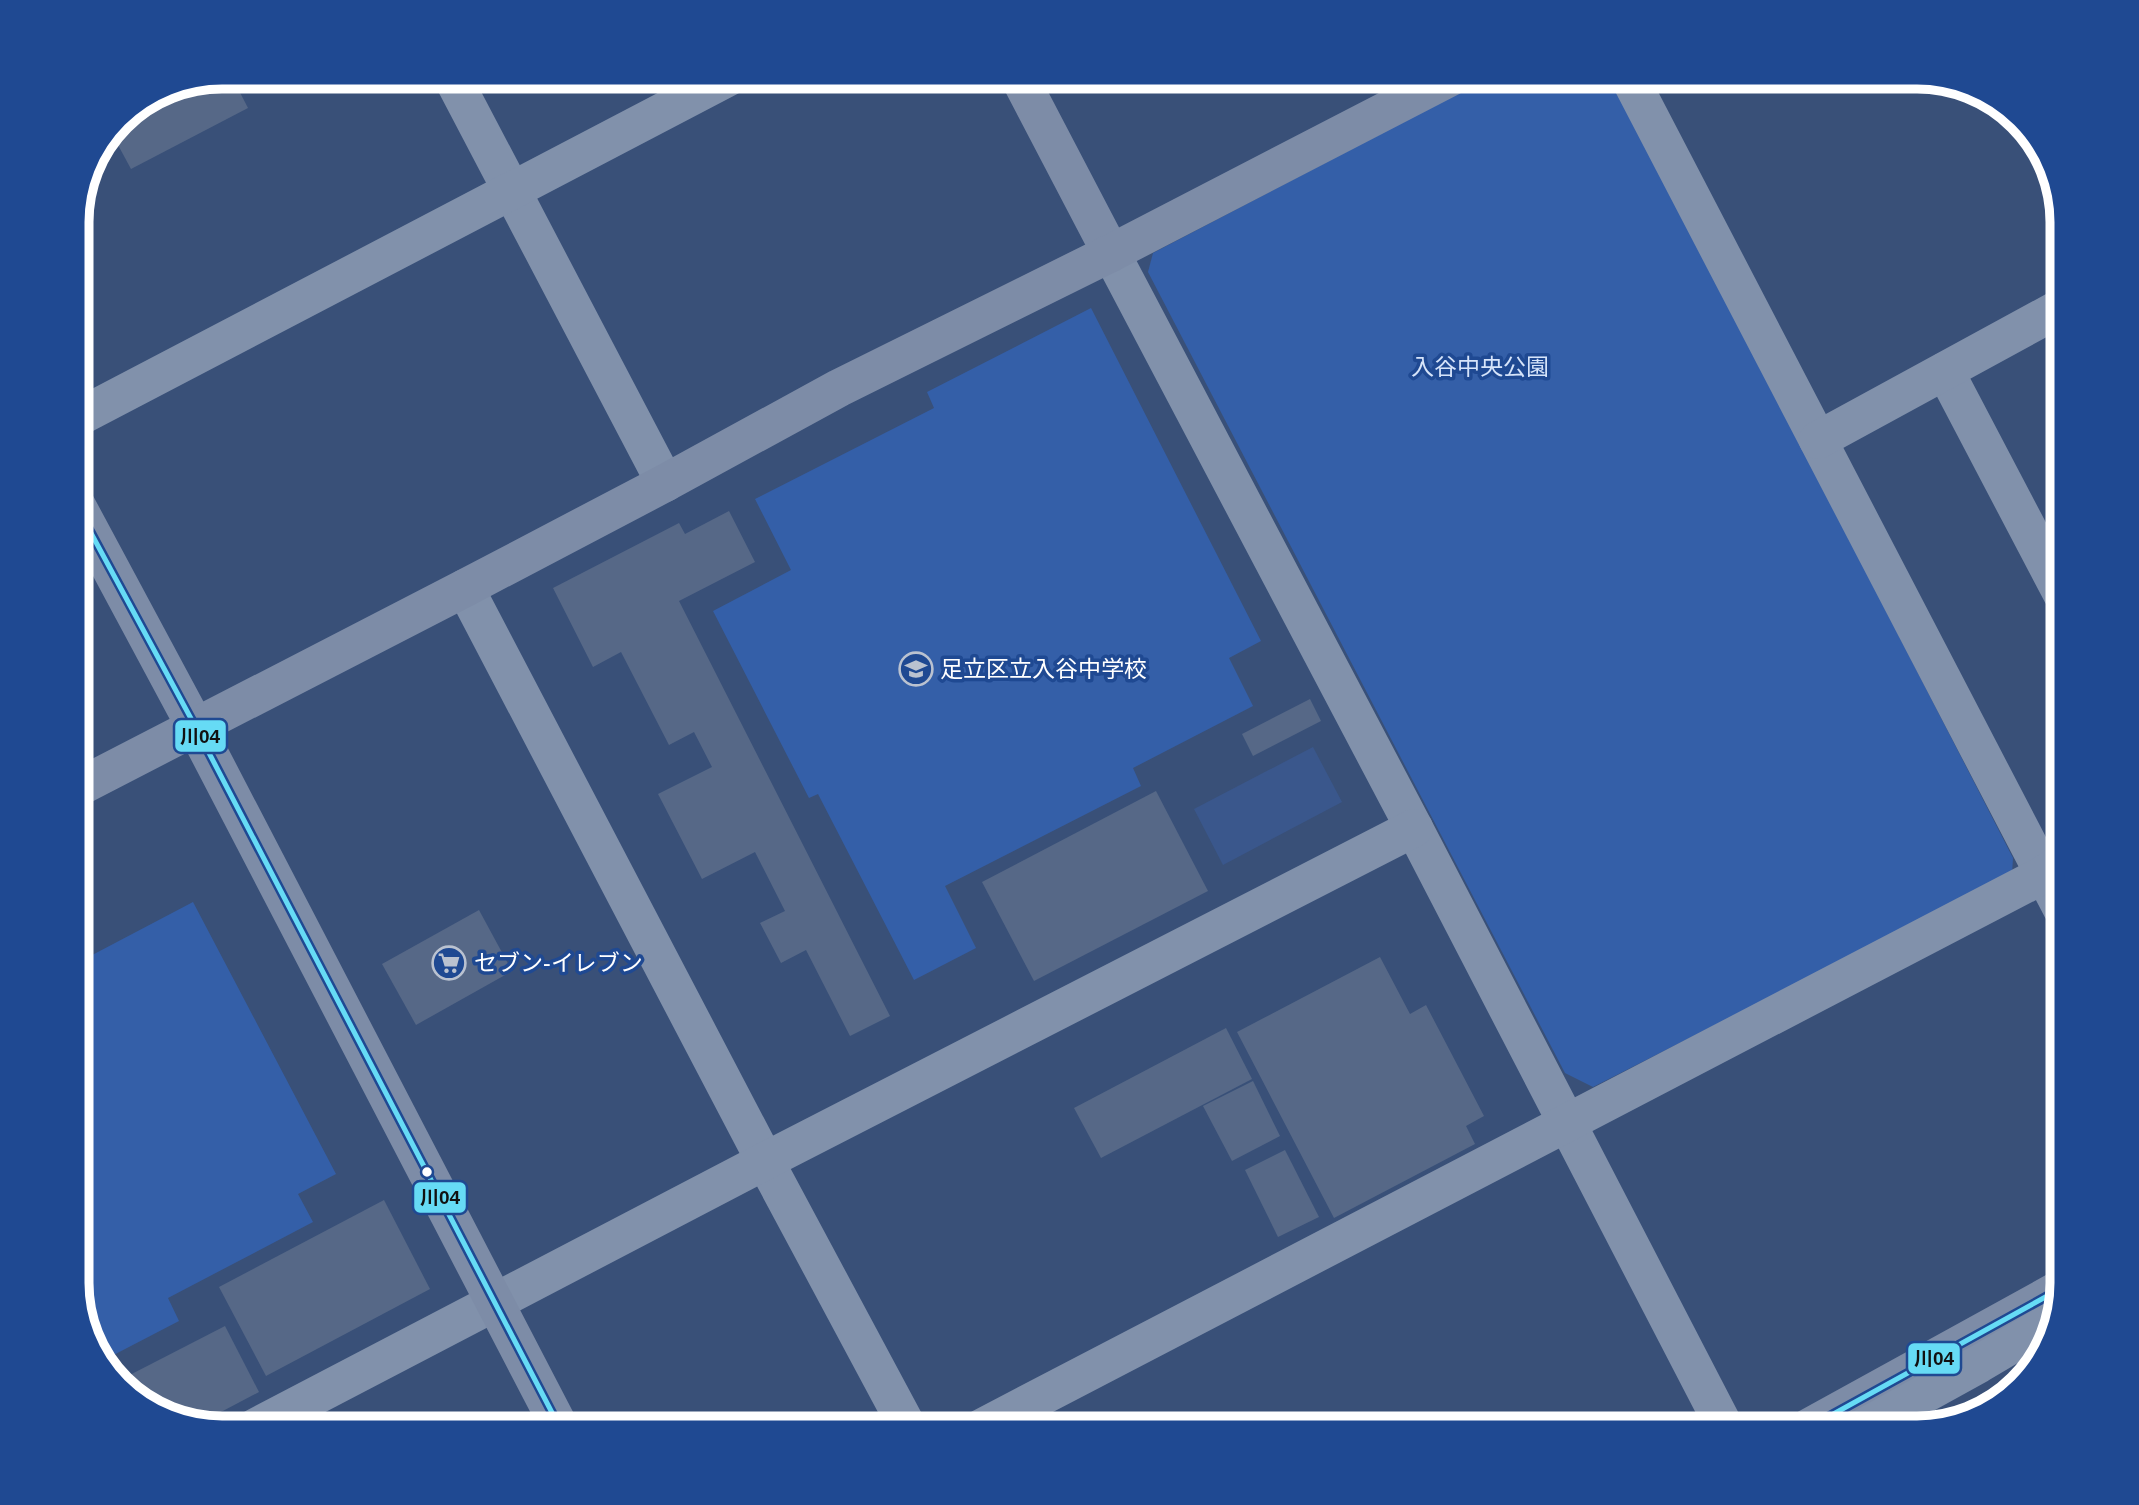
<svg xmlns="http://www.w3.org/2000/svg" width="2139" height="1505" font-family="Arial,'Noto Sans JP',sans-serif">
<rect width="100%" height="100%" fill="#395078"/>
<g fill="#345fa8">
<path d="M1489,77H1612L2013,858L2012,874L1593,1087L1565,1073L1148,272L1153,253Z"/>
<path d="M1091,308L1261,641L1229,658L1253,706L1133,768L1141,786L945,886L976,948L914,980L818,794L809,798L713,611L791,570L755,499L934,408L927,392Z"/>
<path d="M193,902L336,1174L298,1194L313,1222L168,1298L179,1321L102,1361L96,1355L77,1292V963Z"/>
</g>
<path fill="#3a578c" d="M1313,747L1342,802L1223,865L1194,809Z"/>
<g fill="#566887">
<path d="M222,77H232L248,108L131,169L111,132L120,119L167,88Z"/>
<path d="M729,511L755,562L679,601L890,1016L850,1036L806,950L781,963L760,923L785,911L755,852L702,879L658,794L712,767L694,732L669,745L621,652L593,667L553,588L679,523L685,534Z"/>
<path d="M1310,699L1321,721L1253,756L1242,734Z"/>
<path d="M1156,791L1208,891L1034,981L982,882Z"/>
<path d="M479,910L512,971L416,1025L382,964Z"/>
<path d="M1380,957L1410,1014L1426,1005L1484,1116L1466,1126L1475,1144L1334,1218L1237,1032Z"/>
<path d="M1226,1028L1252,1079L1101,1158L1074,1108Z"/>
<path d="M1253,1081L1280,1136L1232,1161L1203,1106Z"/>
<path d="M1285,1150L1319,1217L1278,1237L1245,1170Z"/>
<path d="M384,1200L430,1289L266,1376L219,1287Z"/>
<path d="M225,1326L259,1392L202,1422L141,1403L120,1380Z"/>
</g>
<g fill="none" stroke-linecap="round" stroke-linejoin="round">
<g stroke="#8191ab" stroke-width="38">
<path d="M452,77L665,483"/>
<path d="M1629,77L2062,909"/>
<path d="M1111,253L1414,828L1725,1428"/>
<path d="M1945,371L2062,594"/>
<path d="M77,418L729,77"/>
<path d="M1818,440L2062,307"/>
<path d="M465,588L765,1161L908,1428"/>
<path d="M254,1428L765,1161L1414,828"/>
<path d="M981,1428L2043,875L2062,862"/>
</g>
<g stroke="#7d8ca7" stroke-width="38">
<path d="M1019,77L1111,253"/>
<path d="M77,506L195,726L560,1428"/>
<path d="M77,788L465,588L665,483L839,388L1111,253L1451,77"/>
<path d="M1808,1428L2060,1289"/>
</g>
<path stroke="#8191ab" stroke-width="38" d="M1863,1428L1979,1364L2050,1322"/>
<defs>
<g id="bus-1">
<path d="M77,507L195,726L560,1428"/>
<path d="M1808,1428L2060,1289"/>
</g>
</defs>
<use href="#bus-1" stroke="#1f4992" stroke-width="10"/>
<use href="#bus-1" stroke="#66dbf5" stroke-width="5"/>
</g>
<defs>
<symbol id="school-ring" viewBox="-11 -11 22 22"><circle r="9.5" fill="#1f4992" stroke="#bac2d0" stroke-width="1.5"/><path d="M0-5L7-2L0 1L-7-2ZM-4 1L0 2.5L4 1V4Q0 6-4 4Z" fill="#bac2d0"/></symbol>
<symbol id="supermarket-ring" viewBox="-11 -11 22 22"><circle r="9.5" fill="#1f4992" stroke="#bac2d0" stroke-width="1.5"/><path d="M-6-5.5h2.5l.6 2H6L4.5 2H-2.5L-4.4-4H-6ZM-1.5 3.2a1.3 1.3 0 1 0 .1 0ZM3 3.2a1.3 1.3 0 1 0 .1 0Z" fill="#bac2d0"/></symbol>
</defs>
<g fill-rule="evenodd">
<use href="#school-ring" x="897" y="650" width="38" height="38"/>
<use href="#supermarket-ring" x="430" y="944" width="38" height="38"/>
</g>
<circle fill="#fff" stroke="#1f4992" stroke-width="2.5" cx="427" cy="1172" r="6"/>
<g text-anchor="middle" stroke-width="7" stroke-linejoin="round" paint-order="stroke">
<g font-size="23" fill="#d6e4fa" stroke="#1f4992">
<text x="1480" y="375">入谷中央公園</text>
</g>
<g font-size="23" fill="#fff" stroke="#1f4992" text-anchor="start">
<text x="940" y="677">足立区立入谷中学校</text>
<text x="474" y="971">セブン-イレブン</text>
</g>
</g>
<path d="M0 0H2139V1505H0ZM222 89H1917A133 133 0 0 1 2050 222V1283A133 133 0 0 1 1917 1416H222A133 133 0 0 1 89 1283V222A133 133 0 0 1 222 89Z" fill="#1f4992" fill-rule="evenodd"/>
<path fill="none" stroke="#fff" stroke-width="9" d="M222 89H1917A133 133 0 0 1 2050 222V1283A133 133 0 0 1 1917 1416H222A133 133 0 0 1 89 1283V222A133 133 0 0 1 222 89Z"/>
<g stroke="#1f4992" stroke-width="2.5">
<rect x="174" y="719" width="53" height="34" rx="7" fill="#66dbf5"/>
<rect x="413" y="1181" width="54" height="33" rx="7" fill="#66dbf5"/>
<rect x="1907" y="1342" width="54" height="33" rx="7" fill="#66dbf5"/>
</g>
<g font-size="19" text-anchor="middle" font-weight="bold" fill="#111">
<text x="200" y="743">川04</text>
<text x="440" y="1204">川04</text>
<text x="1934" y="1365">川04</text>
</g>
</svg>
